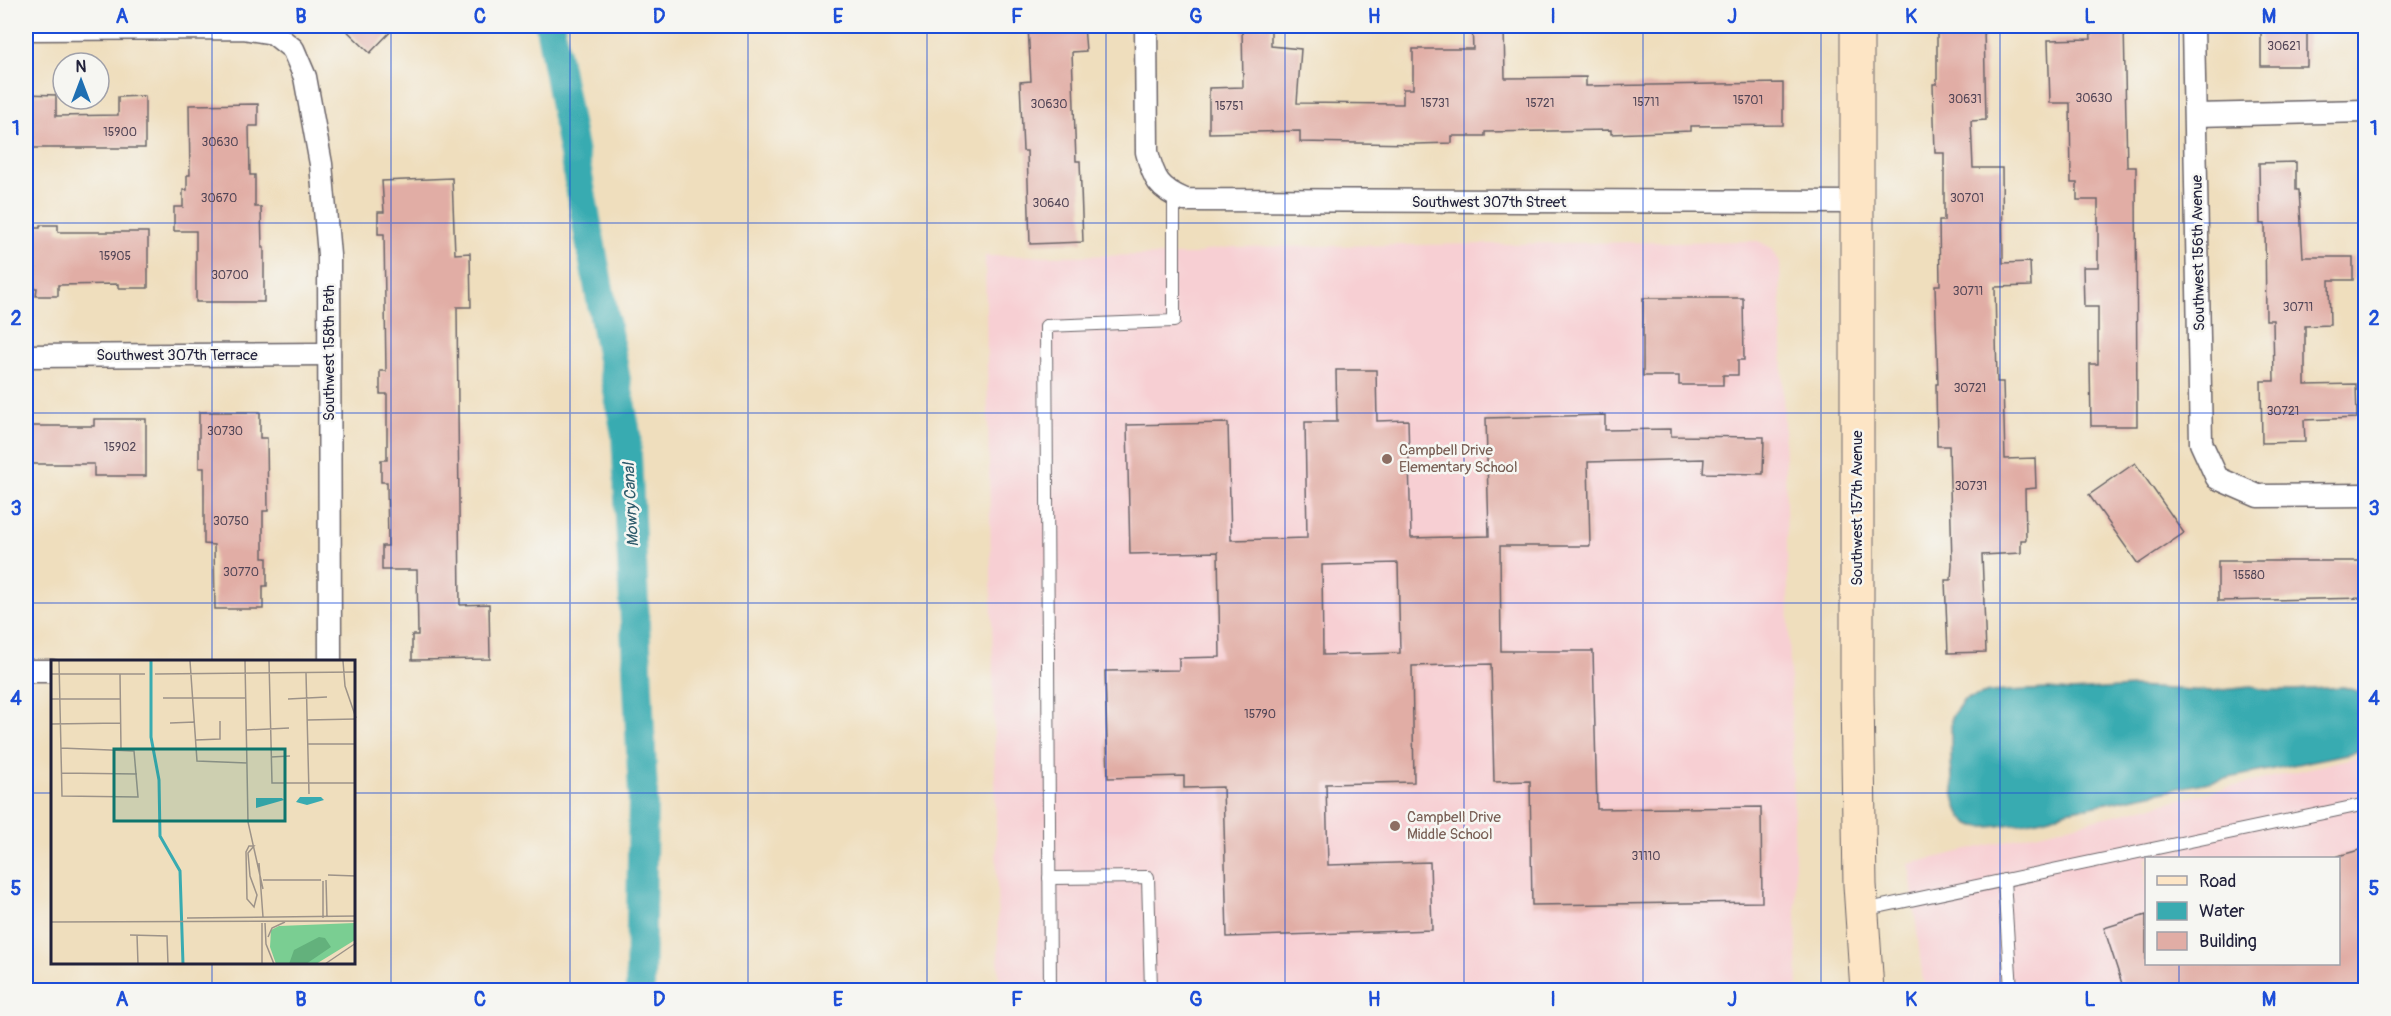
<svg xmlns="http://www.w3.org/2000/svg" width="2391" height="1016" font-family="Pangolin,sans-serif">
<rect width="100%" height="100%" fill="#f6f6f2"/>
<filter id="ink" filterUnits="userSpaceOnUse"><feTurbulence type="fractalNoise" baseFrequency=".0167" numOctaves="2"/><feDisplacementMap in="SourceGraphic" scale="12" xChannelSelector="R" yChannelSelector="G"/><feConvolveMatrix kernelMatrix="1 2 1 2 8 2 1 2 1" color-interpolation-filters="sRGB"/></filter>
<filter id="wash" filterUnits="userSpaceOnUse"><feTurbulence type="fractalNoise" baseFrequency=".008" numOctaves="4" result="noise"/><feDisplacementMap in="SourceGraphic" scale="24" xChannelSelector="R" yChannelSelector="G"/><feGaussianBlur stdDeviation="1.35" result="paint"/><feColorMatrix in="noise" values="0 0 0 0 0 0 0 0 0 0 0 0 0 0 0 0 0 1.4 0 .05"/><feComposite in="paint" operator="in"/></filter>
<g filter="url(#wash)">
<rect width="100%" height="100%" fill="#efdebd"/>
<g fill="#f7cfd3" fill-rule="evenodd">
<path d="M1758,241L1772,248L1780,263L1798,990H999L985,256L1195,255L1208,250L1233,247Z"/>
<path d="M2365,755V990H1924L1909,864ZM2146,858H2338V964H2146Z"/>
</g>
<path fill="#39abb1" stroke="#2e6676" stroke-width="1.5" d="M2133,687L2212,691L2251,687L2266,690H2294L2343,687L2365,693V744L2356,752L2067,811C2046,820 2026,823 2004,825C1992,827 1979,829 1968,823C1946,810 1952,741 1951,717L1964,700L1989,692L2048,689L2071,691Z"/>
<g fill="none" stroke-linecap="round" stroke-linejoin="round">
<path stroke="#39abb1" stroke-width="30" d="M550,26L626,434L643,794L640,990"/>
</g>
<g id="blocks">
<g fill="#e1ada5" fill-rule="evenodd">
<path d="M342,26H396L370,53Z"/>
<path d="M1028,26H1084L1086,51L1072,52L1076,161H1080L1083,242L1030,244L1027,151H1023L1020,82L1031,81Z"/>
<path d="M1242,26H1271V46L1301,49L1297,103L1403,104V89H1413V49H1473L1472,26H1504L1505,78L1586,77V86L1783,83V125L1691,126V131L1611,134V130L1485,132V136H1452V143L1416,144L1300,142V131L1209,133V88L1243,87Z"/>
<path d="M1937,26H1977V28H1984L1986,120L1971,121L1973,168H2002L2003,263L2030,262L2031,286L1995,287L1997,382H2003L2005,459L2035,458L2036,488L2025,489L2026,540H2021V553L1982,555L1986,652L1948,653L1945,580H1951L1952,564L1949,446H1937L1936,384H1938L1935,285H1940L1939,221H1944V153H1935L1933,84H1937Z"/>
<path d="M2090,26H2124L2127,167H2136L2137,426H2091L2090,364H2098V307H2084L2083,267H2098V200H2077V183H2071L2070,103H2050L2048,40L2091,39Z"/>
<rect x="2261" y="26" width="46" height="40"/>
<path d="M26,94L56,95V116L118,115V97L145,96V148H26Z"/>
<path d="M258,104V126H249L250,175H255V207H261L262,248H264V302H196V231H174V207H183V190H187V175H190L189,105Z"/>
<path d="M2296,162V190H2299L2303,257H2353V280H2329L2330,325L2305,326V385L2356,384L2357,418L2304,420L2305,442L2262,443L2261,381H2274L2273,320H2266L2265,224H2260L2259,163Z"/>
<path d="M452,178L455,254L470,253L471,307H457L460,605L489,604L490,659L412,660V635H418L417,570H382V546H388L387,482H381V460H387V394H380V371H386L384,234H378V212H384L382,181Z"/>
<path d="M40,225H58V232H148V288H118V284L58,285V296H36L37,288H26V228H40Z"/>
<path d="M1643,298H1743L1744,360H1738V375H1723V385H1679V376H1643Z"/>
<path d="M1336,370H1376L1377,421L1408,420L1411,538L1489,536L1486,418L1605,415V430L1671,429V436L1764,437L1763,474L1703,473L1704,459L1588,462L1590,546H1500L1501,651H1593L1597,809L1761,807L1762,902L1532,905L1530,781L1494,782L1491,664L1412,666L1414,782L1326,784L1328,865L1430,862L1432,930L1227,937L1223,787L1184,788V776L1108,778L1105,671L1179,670V658L1220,657L1218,552L1130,554L1127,425L1228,423L1231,540L1307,538L1305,422H1337ZM1398,563L1400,653L1323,655L1322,565Z"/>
<path d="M199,412H260V438H267L268,511H263V558H267V586H263V609H215L214,545L204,544V468H199Z"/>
<path d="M94,419H146V476H94V464H26V426H94Z"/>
<path d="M2135,463L2184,533L2138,564L2089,495Z"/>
<path d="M2218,561H2366V598L2218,601Z"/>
<path d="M2366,848V990H2124L2104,928L2146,915V963H2338V856Z"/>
</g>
</g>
</g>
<g filter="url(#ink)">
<use href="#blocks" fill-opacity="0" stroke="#6a6468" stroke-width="1.5"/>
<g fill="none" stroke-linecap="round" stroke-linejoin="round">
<defs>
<g id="lane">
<path d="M1049,878L1148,877L1151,990"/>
<path d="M2004,880L2011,990"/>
<path d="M1863,910L2366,804"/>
<path d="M1050,990L1046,326L1174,321V196"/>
</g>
<g id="street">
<path d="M1146,26L1147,152C1154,180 1159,189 1185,200L1859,202"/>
<path d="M2193,26L2201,443L2217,478L2258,496L2366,495"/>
<path d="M26,29L243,28L273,33L293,49L305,77L321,164L329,255L330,662"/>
<path d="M2196,115L2366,111"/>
<path d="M26,356L329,354"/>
<path d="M26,671H52"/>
</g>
<path id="secondary" d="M1857,26V694L1860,885L1867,990"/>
</defs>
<use href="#lane" stroke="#6a6468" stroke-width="14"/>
<use href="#street" stroke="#6a6468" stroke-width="25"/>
<use href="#secondary" stroke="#6a6468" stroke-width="35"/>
<use href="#lane" stroke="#fff" stroke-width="12"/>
<use href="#street" stroke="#fff" stroke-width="22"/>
<use href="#secondary" stroke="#fde5c5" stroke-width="33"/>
</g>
</g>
<path fill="none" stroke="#1d4ed8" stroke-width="1.5" stroke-opacity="0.55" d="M212,26V662M391,26V990M570,26V990M748,26V990M927,26V990M1106,26V990M1285,26V990M1464,26V990M1643,26V990M1821,26V990M2000,26V990M2179,26V858M26,223H2366M26,413H2366M26,603H2366M26,793H52M354,793H2366M212,964V990M2179,964V990"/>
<g fill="#8d6e63" stroke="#f6f6f2" stroke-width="2">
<circle cx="1387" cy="459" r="6"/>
<circle cx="1395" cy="826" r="6"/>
</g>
<g text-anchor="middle" stroke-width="5" stroke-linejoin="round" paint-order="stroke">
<g font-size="12" fill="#524556">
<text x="2284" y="50">30621</text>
<text x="2094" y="102">30630</text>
<text x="1965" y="103">30631</text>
<text x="1748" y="104">15701</text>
<text x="1646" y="106">15711</text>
<text x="1435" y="107">15731</text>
<text x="1540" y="107">15721</text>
<text x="1049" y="108">30630</text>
<text x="1229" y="110">15751</text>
<text x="120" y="136">15900</text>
<text x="220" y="146">30630</text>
<text x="219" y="202">30670</text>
<text x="1967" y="202">30701</text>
<text x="1051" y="207">30640</text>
<text x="115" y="260">15905</text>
<text x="230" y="279">30700</text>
<text x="1968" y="295">30711</text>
<text x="2298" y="311">30711</text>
<text x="1970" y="392">30721</text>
<text x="2283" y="415">30721</text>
<text x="225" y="435">30730</text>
<text x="120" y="451">15902</text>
<text x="1971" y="490">30731</text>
<text x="231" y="525">30750</text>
<text x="241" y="576">30770</text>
<text x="2249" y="579">15580</text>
<text x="1260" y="718">15790</text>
<text x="1646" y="860">31110</text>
</g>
<g font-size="15" fill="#22223b" stroke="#f6f6f2">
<text x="1489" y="207">Southwest 307th Street</text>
<text transform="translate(2198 253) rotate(-91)" y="5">Southwest 156th Avenue</text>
<text transform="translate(329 353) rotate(-90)" y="5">Southwest 158th Path</text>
<text x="177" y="360">Southwest 307th Terrace</text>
<text transform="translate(1857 508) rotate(-90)" y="5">Southwest 157th Avenue</text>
</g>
<g font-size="15" fill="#785e54" stroke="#f6f6f2" text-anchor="start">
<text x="1399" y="455">Campbell Drive<tspan x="1399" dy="17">Elementary School</tspan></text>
<text x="1407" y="822">Campbell Drive<tspan x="1407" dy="17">Middle School</tspan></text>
</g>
<g font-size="16" font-style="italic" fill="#2b596a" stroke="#f6f6f2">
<text transform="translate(630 505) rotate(-93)" y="6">Mowry Canal</text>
</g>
</g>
<g transform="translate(51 660)">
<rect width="304" height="304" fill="#efdebd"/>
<path d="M304,263V280L265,304H225L219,287L220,270L228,266Z" fill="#7ace92"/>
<path d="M268,277L274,278L280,287L255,304H238L243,290Z" fill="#63b17c"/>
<path d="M249,137H270L273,140L256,145L245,142ZM205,138H231L233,140L205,148Z" fill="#39abb1"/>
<path fill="none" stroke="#39abb1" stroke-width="3" d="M100,1V77L108,120L109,176L129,211L132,304"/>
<path fill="none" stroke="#9d9389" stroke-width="1.5" d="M8,1L11,136L87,137L83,91L10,88M139,1L146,101L196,103M194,1L197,162L212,229M218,1L221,123H305M292,1L294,26L305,58M255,13L258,134M0,14H94M69,14L70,90M104,14L305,12M112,38H195M0,39H69M237,39L276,37M256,60L305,59M119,63L144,62M0,64L70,63M196,70L238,68M145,80L169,79V61M257,84H305M220,97L239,96M10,113L86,114M198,186H203L197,193L199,216L206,235L203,247L196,239L195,192ZM208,203L212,257M277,215L305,216M212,220H270M275,220L276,257M136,258L305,256M272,258V221M0,262L305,261M214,263L215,284L223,304M79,275L116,276L117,304M86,275L87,304M217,277L221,268L234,262M211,304V263M274,304L305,283"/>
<path fill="#0f766e" fill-opacity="0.15" stroke="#0f766e" stroke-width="3" d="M63,89H234V161H63Z"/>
<rect width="304" height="304" fill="none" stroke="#22223b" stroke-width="3"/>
</g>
<rect width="2391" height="1016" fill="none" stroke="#f6f6f2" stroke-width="66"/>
<rect x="2145" y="857" width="195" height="108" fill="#f6f6f2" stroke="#a1a1a9" stroke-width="1.5"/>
<rect x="2157" y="876" width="30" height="9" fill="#fde5c5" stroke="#a1a1a9" stroke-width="1.5"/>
<text x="2199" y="887" font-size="18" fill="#22223b">Road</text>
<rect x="2157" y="902" width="30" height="18" fill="#39abb1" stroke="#a1a1a9" stroke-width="1.5"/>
<text x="2199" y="917" font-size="18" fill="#22223b">Water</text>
<rect x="2157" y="932" width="30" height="18" fill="#e1ada5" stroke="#a1a1a9" stroke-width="1.5"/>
<text x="2199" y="947" font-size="18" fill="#22223b">Building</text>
<g transform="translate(81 81)"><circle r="28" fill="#f6f6f2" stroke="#a1a1a9" stroke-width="1.5"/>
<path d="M0-4.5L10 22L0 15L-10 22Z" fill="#1f6fb2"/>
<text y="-9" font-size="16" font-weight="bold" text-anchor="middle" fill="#22223b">N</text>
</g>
<rect x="33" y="33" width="2325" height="950" fill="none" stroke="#1d4ed8" stroke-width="2"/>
<g font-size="20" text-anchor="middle" font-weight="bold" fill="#1d4ed8">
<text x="122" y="23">A</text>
<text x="301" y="23">B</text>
<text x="480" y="23">C</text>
<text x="659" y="23">D</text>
<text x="838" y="23">E</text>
<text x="1017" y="23">F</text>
<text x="1196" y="23">G</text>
<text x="1374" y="23">H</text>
<text x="1553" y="23">I</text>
<text x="1732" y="23">J</text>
<text x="1911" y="23">K</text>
<text x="2090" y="23">L</text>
<text x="2269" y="23">M</text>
<text x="16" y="135">1</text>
<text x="2374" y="135">1</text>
<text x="16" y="325">2</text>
<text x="2374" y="325">2</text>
<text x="16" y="515">3</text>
<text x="2374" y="515">3</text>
<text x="16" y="705">4</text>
<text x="2374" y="705">4</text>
<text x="16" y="895">5</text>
<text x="2374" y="895">5</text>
<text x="122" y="1006">A</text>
<text x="301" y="1006">B</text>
<text x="480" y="1006">C</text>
<text x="659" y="1006">D</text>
<text x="838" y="1006">E</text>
<text x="1017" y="1006">F</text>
<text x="1196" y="1006">G</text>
<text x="1374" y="1006">H</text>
<text x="1553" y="1006">I</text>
<text x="1732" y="1006">J</text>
<text x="1911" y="1006">K</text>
<text x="2090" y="1006">L</text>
<text x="2269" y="1006">M</text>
</g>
</svg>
